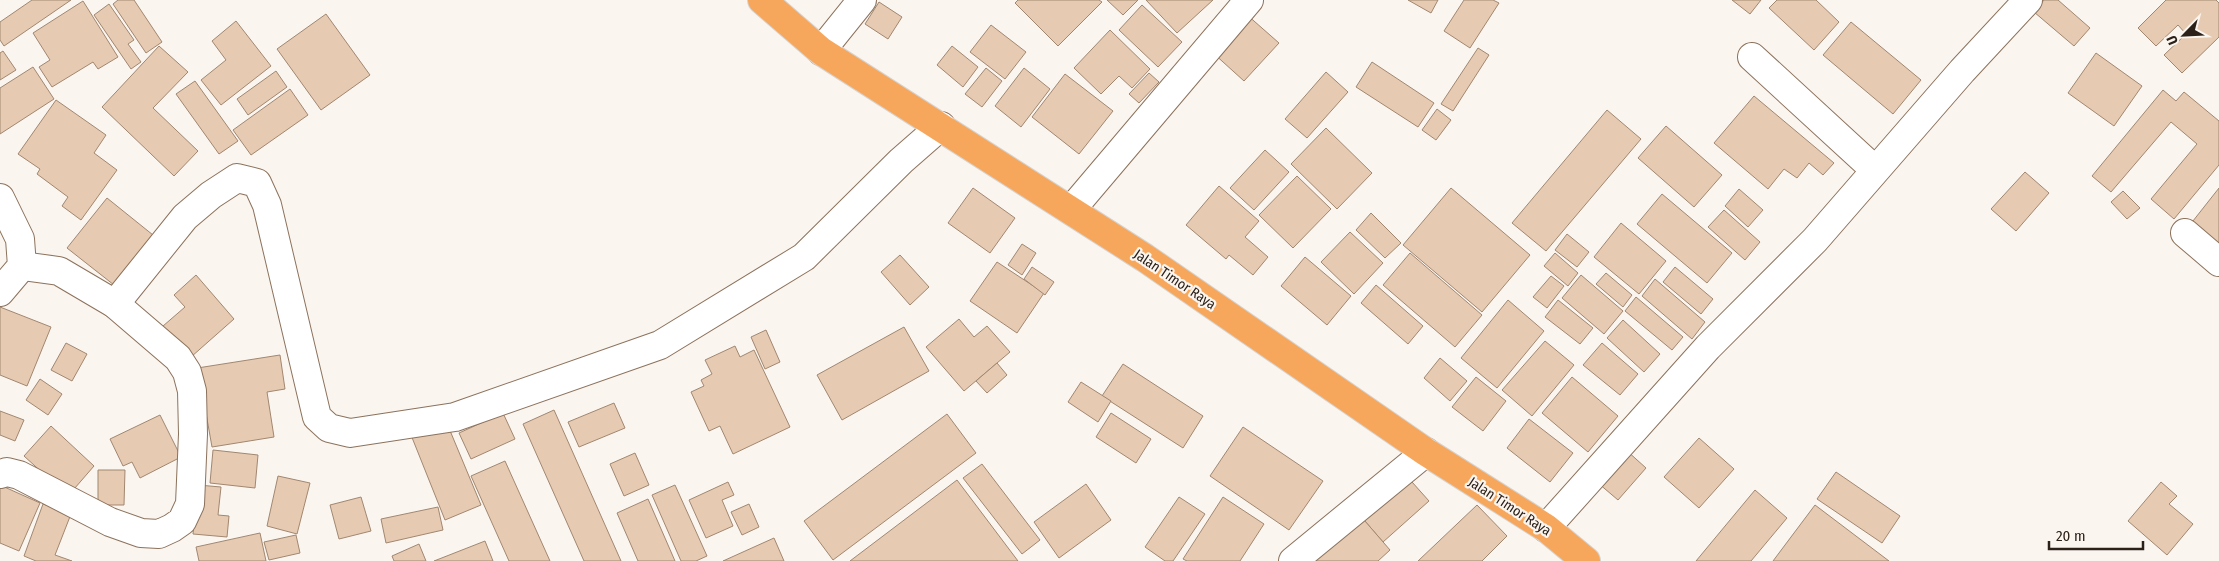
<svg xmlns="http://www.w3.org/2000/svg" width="2219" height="561" font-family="'Fira Sans Condensed',sans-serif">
<rect width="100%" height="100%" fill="#fbf5f0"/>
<g fill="#e7cab2" stroke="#a18770">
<path d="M32,0H71L4,46L0,40V22Z"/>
<path d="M118,0H134L162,42L146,53L113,4Z"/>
<path d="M1018,0H1099L1102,2L1058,46L1015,3Z"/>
<path d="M1107,0H1138L1123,15Z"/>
<path d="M1146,0H1213L1177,33Z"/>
<path d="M1408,0H1438L1431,13Z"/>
<path d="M1464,0H1493L1499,3L1470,48L1444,31Z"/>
<path d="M1732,0H1761L1750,14Z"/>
<path d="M1777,0H1816L1839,22L1814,50L1769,8Z"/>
<path d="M2044,0H2058L2090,28L2074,46L2034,12Z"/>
<path d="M2166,0H2216L2219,3V37L2182,73L2164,55L2186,34L2178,25L2156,46L2138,28Z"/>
<path d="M83,1L118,57L98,69L93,62L52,87L39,67L50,60L33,33Z"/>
<path d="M879,2L902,17L888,39L865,24Z"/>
<path d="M109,4L134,40L128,44L141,62L131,69L94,15Z"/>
<path d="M1142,5L1182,42L1158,67L1119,30Z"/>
<path d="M326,14L370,75L321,110L277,49Z"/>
<path d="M1246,14L1279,43L1244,81L1212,52Z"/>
<path d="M236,21L271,66L221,105L201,80L226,60L212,41Z"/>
<path d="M1851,22L1921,80L1893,114L1823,55Z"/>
<path d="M991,25L1026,52L1005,79L970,52Z"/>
<path d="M1110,30L1150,69L1132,88L1119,76L1101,94L1074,68Z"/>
<path d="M159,46L188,72L153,108L198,151L174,176L102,107Z"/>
<path d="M952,46L978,67L963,87L937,65Z"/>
<path d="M1478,48L1489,55L1453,111L1441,104Z"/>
<path d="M3,51L16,70L0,80V53Z"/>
<path d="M2096,53L2142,86L2114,126L2068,93Z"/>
<path d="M1372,62L1434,103L1418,127L1356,87Z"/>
<path d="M33,67L54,99L0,134V88Z"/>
<path d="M986,68L1002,81L982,107L965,94Z"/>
<path d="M1024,68L1050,89L1021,127L995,106Z"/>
<path d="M276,71L287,87L248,115L237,99Z"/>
<path d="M1326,72L1348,92L1307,138L1285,119Z"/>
<path d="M1149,73L1159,82L1139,103L1129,94Z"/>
<path d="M1065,74L1113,111L1079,154L1032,117Z"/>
<path d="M195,81L238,141L219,154L176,94Z"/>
<path d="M290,89L308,115L251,155L233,130Z"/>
<path d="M2163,90L2176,101L2184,92L2219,121V165L2174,219L2151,199L2197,144L2171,122L2111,192L2092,176Z"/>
<path d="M1754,96L1834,163L1823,175L1809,163L1797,178L1784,169L1768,189L1714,143Z"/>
<path d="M56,100L106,135L94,153L117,170L81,220L62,206L68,197L37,174L40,169L18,154Z"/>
<path d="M1437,109L1451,120L1436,140L1422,130Z"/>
<path d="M1607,110L1641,139L1546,251L1512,223Z"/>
<path d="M1666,126L1722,175L1694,207L1638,158Z"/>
<path d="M1326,128L1372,173L1337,209L1291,164Z"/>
<path d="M1265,150L1289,172L1254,210L1230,188Z"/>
<path d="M2025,172L2049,193L2016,231L1991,209Z"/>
<path d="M1297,176L1331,209L1293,248L1259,215Z"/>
<path d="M1219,186L1259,221L1245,237L1268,257L1253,275L1229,255L1226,259L1186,225Z"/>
<path d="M973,188L1015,218L990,253L948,223Z"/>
<path d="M1451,188L1530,255L1482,312L1403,245Z"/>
<path d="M2219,188V246L2189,226Z"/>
<path d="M1739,189L1763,210L1748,227L1725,206Z"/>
<path d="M2123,191L2140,208L2127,219L2111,202Z"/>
<path d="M1662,194L1732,253L1707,283L1637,224Z"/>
<path d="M107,198L153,235L114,285L67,248Z"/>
<path d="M1724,210L1760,242L1745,260L1708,227Z"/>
<path d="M1371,213L1401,243L1385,258L1356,230Z"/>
<path d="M1621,223L1666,261L1639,294L1594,257Z"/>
<path d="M1350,232L1383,263L1354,294L1321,262Z"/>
<path d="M1567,234L1589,252L1577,267L1555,250Z"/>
<path d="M1022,244L1036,253L1022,275L1008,265Z"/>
<path d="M1410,253L1482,315L1455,347L1383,285Z"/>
<path d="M1555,253L1578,273L1568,286L1544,266Z"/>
<path d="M900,255L929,287L910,305L881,272Z"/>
<path d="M1305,257L1351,296L1327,325L1281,286Z"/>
<path d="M997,262L1044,293L1017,333L970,301Z"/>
<path d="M1032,267L1054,282L1045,295L1024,279Z"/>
<path d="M1675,267L1713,299L1701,314L1663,282Z"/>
<path d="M1606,273L1632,295L1623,307L1596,284Z"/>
<path d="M196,275L234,319L191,357L163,326L185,307L174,295Z"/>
<path d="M1581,275L1623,311L1604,334L1562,298Z"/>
<path d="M1551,276L1564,286L1547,308L1533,297Z"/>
<path d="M1655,279L1705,322L1692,339L1642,296Z"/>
<path d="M1376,285L1423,326L1408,344L1361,303Z"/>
<path d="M1636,297L1683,337L1672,350L1625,311Z"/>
<path d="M1508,300L1544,331L1497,388L1461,358Z"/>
<path d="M1558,300L1593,328L1580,344L1545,317Z"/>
<path d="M0,307L51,327L27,386L0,375Z"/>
<path d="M959,319L974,337L987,326L1010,352L964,391L926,347Z"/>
<path d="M1623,320L1660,354L1644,372L1607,338Z"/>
<path d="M904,327L929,371L842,420L817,375Z"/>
<path d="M766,330L780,362L765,369L751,337Z"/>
<path d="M1545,341L1574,365L1532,416L1502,390Z"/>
<path d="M66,343L87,354L72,381L51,370Z"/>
<path d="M1602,343L1638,374L1620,395L1583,365Z"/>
<path d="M735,346L740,357L754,350L790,427L733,454L720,426L709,431L691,392L704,386L701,380L712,374L705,360Z"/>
<path d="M280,355L285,389L267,392L274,437L212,447L204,402L191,369Z"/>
<path d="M1440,358L1467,381L1450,401L1424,378Z"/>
<path d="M997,363L1007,375L987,393L976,381Z"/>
<path d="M1123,364L1203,416L1183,448L1102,396Z"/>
<path d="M1476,377L1506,401L1483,431L1452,407Z"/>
<path d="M1572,377L1618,416L1588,452L1542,413Z"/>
<path d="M40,379L62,394L48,415L26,400Z"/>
<path d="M1081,382L1111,401L1098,422L1068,402Z"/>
<path d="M614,403L625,428L579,447L568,422Z"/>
<path d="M554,410L621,561H584L523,424Z"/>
<path d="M0,411L24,420L15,441L0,435Z"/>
<path d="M503,413L515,439L471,459L459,433Z"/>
<path d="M1111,413L1151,439L1136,463L1096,437Z"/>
<path d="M947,414L976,453L833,560L804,521Z"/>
<path d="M160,415L181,457L140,478L132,462L123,466L110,439Z"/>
<path d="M1529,419L1573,453L1550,482L1507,448Z"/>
<path d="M446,421L481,505L445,520L411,435Z"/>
<path d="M51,426L94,466L68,496L24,456Z"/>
<path d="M1243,427L1323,481L1289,530L1210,476Z"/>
<path d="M1699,438L1734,469L1699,508L1664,477Z"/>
<path d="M213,450L258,455L255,488L210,483Z"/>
<path d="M1626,450L1646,468L1618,500L1598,483Z"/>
<path d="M635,453L649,485L624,496L610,464Z"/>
<path d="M505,461L550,561H509L471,476Z"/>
<path d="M982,464L1040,540L1022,554L963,478Z"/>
<path d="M98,470H125L124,505H98Z"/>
<path d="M1836,472L1900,516L1882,543L1817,499Z"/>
<path d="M1404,473L1429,501L1383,542L1358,513Z"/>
<path d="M278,476L310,483L297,534L267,526Z"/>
<path d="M957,480L1018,561H850Z"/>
<path d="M728,482L734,495L722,500L733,526L706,538L689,500Z"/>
<path d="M2161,482L2177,496L2169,504L2193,524L2167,555L2128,521Z"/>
<path d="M1086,484L1111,520L1059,558L1034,522Z"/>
<path d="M0,485L40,503L19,551L0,543Z"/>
<path d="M198,485L221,487L218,515L229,516L227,537L193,534Z"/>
<path d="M675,485L707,556L696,561H681L652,495Z"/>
<path d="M1755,490L1787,518L1751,561H1696Z"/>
<path d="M361,497L371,531L339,539L330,505Z"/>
<path d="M1179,497L1205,514L1173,561H1165L1145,547Z"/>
<path d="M1223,497L1264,524L1240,561H1187L1183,559Z"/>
<path d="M648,499L675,561H638L617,513Z"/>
<path d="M43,504L71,514L55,555L72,561H36L24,556Z"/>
<path d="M749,504L759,527L742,535L731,512Z"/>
<path d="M1477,505L1507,536L1482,561H1418Z"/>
<path d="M1815,505L1889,561H1773Z"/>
<path d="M438,507L443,530L386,543L381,519Z"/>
<path d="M1358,513L1390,550L1378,561H1304Z"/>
<path d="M260,533L266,561H199L196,547Z"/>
<path d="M296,535L300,553L269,560L264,542Z"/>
<path d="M774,538L784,561H723Z"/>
<path d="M485,541L493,561H434Z"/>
<path d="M419,544L426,561H394L392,556Z"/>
</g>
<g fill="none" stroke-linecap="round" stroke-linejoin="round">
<defs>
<g id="minor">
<path d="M821,51L862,0"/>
<path d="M1752,57L1875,170"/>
<path d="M0,198L20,239L22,266L0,292"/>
<path d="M1071,210L1249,0"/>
<path d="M2185,233L2219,262"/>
<path d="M115,304L185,217L211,195L237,178L257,183L267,205L317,417L329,428L350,433L455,417L660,345L804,257L901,161L941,126"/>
<path d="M0,474L7,472L19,475L110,522L141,533L159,534L172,528L182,521L190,504L193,434L192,391L187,372L178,358L115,304L59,271L22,266"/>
<path d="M1546,528L1708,347L1815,240L1962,71L2028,0"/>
<path d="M1293,561L1426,452"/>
</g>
<path id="highway" d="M762,0L821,51L1145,258L1426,452L1546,528L1586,561"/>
</defs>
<use href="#minor" stroke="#8c725c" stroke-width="30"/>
<use href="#highway" stroke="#d5d3d1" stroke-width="30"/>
<use href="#minor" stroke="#fff" stroke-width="28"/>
<use href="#highway" stroke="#f7a75c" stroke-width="28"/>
</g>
<g text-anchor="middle" stroke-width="4.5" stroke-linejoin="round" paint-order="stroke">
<g font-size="14" fill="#2c2118" stroke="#fbf5f0">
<text transform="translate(1175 279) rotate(34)" y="5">Jalan Timor Raya</text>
<text transform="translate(1510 506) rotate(33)" y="5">Jalan Timor Raya</text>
</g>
</g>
<g transform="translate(2184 35) rotate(246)" stroke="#fbf5f0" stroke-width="4" paint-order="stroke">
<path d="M0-4L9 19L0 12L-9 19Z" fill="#2c2118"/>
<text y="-8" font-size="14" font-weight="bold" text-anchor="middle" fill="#2c2118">U</text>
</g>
<path d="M2049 541v8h94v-8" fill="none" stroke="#2c2118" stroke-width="2.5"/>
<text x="2056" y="541" font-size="15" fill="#2c2118" stroke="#fbf5f0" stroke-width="4" paint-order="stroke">20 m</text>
</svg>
